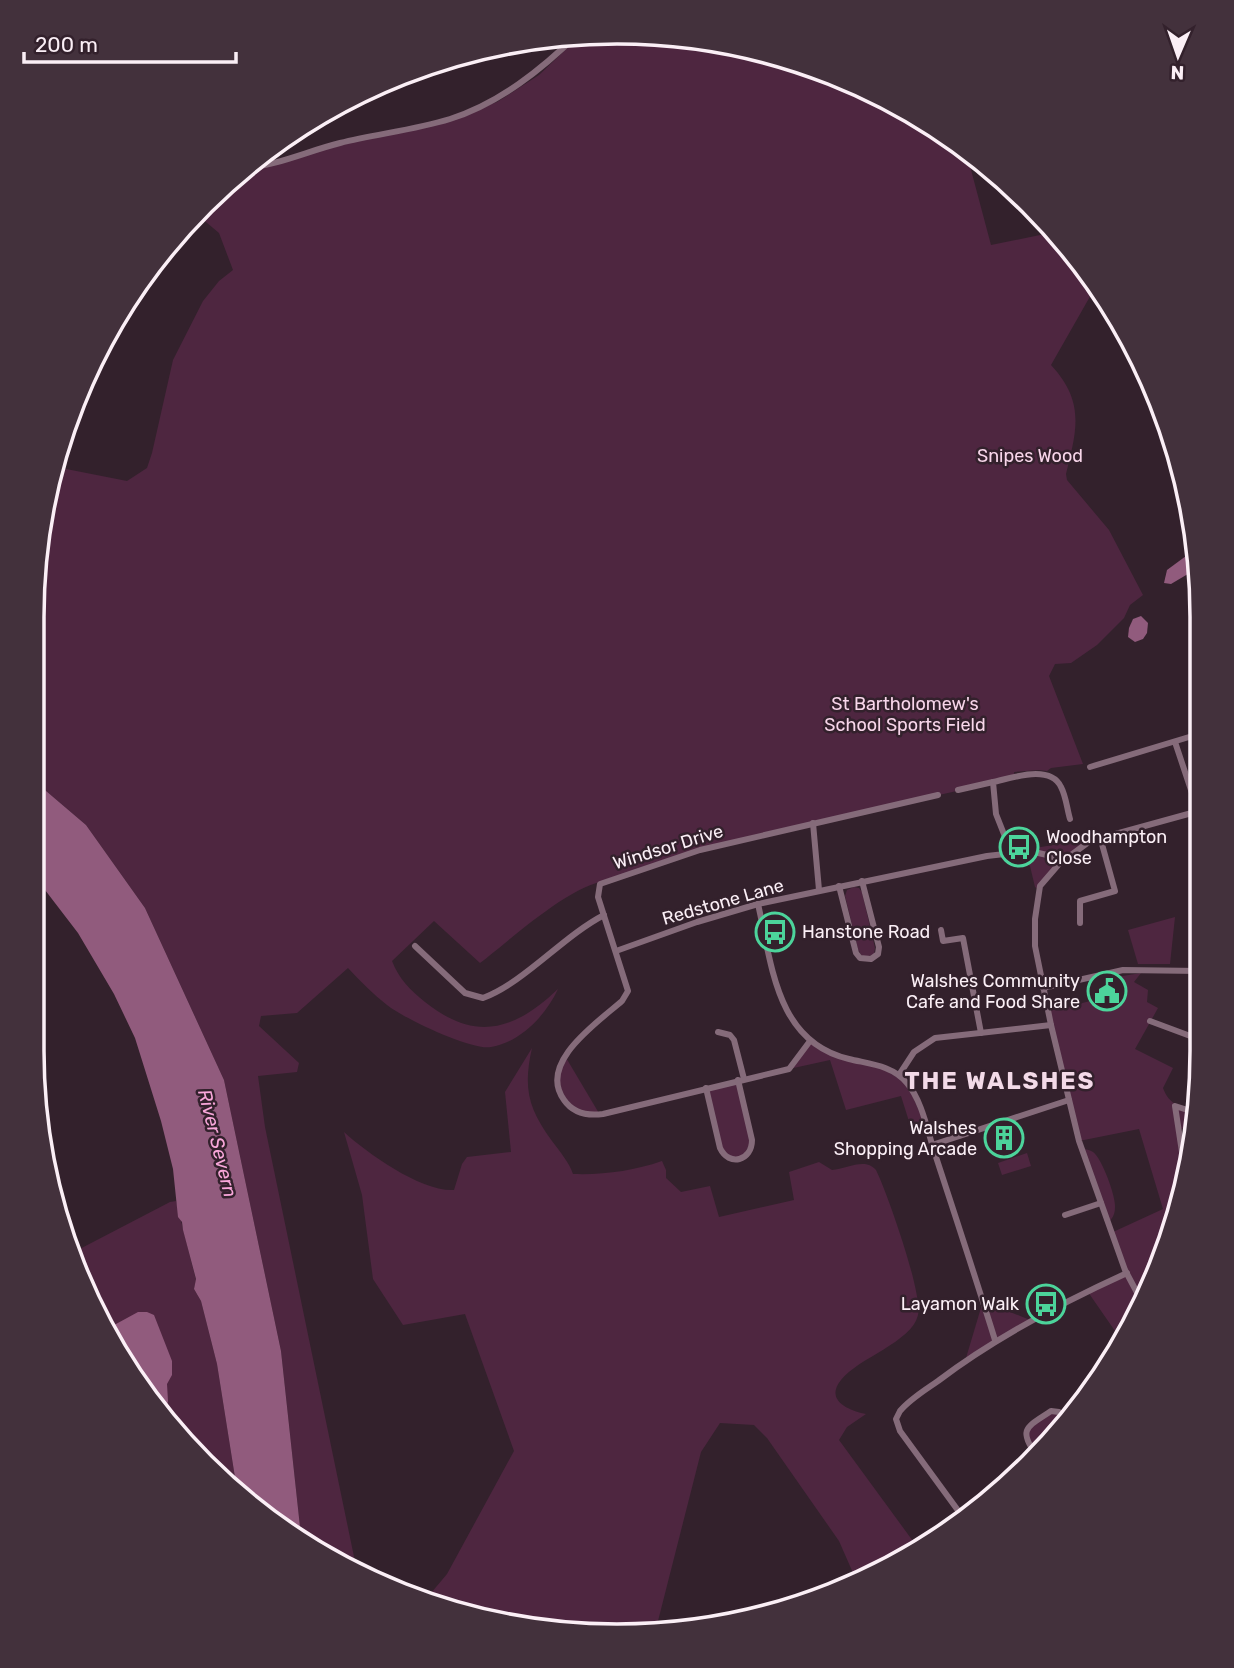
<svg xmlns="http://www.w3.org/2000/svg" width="1234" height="1668" font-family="Rubik,sans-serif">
<rect width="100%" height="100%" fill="#33212c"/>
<g fill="#4e2640">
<path d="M583,33L694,37L806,63L910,110L966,151L991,245L1040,235H1057L1082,261L1096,286L1051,365C1085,402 1077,429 1066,474L1067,480L1109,530L1143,595L1130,605L1124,618L1097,645L1071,663L1055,664L1049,676L1083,764L1051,768L1047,771L1039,770L1014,772L1015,778L742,839L606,881C571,884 509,941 480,963L434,921L392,961C399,979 410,990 425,1002C475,1042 514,1031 558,989C546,1015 521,1042 491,1047C472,1051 403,1018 387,1005C373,994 360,981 348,968L297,1013L261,1016L259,1026L299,1063L297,1072L258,1076L265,1127L358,1576L301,1536L281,1351L224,1080L145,908L86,825L32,779L33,579L51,466L127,481L147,468L152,453L173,360L203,301L219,281L233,270L219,233L200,217L246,168L337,144L449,119L497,102L539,75Z"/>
<path d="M1100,837L1075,851L1039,890L1035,887L1030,866L1011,852Z"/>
<path d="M854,887L859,888L862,892L875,948L874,954L866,957L861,955L858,949L845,896L847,890Z"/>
<path d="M1175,917L1170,964H1138L1128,930Z"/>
<path d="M1141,973L1134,982L1148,990L1147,1002L1158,1008L1135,1049L1173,1068L1163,1088C1169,1105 1182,1108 1197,1113L1195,1127L1178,1129L1188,1171L1182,1203L1147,1289L1137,1291L1142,1302L1124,1344L1088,1292L1127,1273L1113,1232L1163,1209L1139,1129L1079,1141L1048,1011C1073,1006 1096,999 1120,993L1118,984L1094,990L1092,981Z"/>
<path d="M810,1041L821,1048L876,1065L907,1083L927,1130L913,1134L901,1096L846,1110L830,1060L789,1069Z"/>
<path d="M532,1048C523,1088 528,1108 552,1141C560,1152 569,1162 573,1174C604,1175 633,1171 662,1161L666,1170V1178L681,1192L710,1186L719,1217L794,1200L789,1172L819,1162L832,1170C847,1169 865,1157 876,1170C887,1192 923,1294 918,1315C912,1342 858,1358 841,1380C824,1401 850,1411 866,1414L847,1427L839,1440L918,1548L857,1582L839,1541L767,1438L754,1425L720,1423L701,1452L658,1621L662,1634L656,1635L502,1625L426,1599L447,1574L514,1451L465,1314L403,1325L373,1279L362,1195L344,1132C368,1154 422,1192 454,1190L462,1164L467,1157L511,1152L505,1092Z"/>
<path d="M565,1056L600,1115H589L565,1102L557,1075Z"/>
<path d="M738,1080L752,1140L741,1160L724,1156L706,1088Z"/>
<path d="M1082,1149C1086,1149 1090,1150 1093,1152C1102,1158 1116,1197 1115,1207C1115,1214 1113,1217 1109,1222Z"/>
<path d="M1027,1153L1031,1166L1002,1175L998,1163Z"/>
<path d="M176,1201L196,1280L194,1289L201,1301L217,1364L237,1490L203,1465L110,1344L72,1253L170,1202Z"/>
<path d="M983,1301L1030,1320L966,1358Z"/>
<path d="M1051,1411L1068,1421L1057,1437L1037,1456L1026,1441L1030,1425Z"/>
</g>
<g fill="#915b7d">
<path d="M1198,551V568L1171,584L1164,583L1167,570L1186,556Z"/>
<path d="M1141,616L1148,623L1147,633L1143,639L1135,642L1128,637L1129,628L1133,619Z"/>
<path d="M32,779L86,825L145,908L224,1080L281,1351L301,1536L237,1490L217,1364L201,1301L194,1289L196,1279L183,1230L182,1222L178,1217L173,1169L161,1121L135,1038L114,994L78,933L32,873Z"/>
<path d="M138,1312H147L154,1315L172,1361V1375L167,1384L168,1401L165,1415L159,1408L160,1397L153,1387L144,1388L110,1344L105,1330Z"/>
</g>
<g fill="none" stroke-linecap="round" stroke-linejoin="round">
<g stroke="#856b7a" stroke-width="6">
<path d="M246,168C278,165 308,151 340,143C376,134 414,130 450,119C500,103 542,69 579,33"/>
<path d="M1175,742L1198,811"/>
<path d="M1090,767L1199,734"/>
<path d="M958,790L993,782"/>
<path d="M813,823L819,890"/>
<path d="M1011,852L996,814L993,782C1012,778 1050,764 1061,787C1066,796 1067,809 1070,819"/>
<path d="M839,886L856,953L860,958L871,959L878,954L879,947L862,881"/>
<path d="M758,904C772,965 776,1042 849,1059C869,1064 892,1065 907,1083C923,1102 928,1134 936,1157C956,1218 976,1279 995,1340"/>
<path d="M1080,923V901L1115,891L1100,837"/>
<path d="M941,930L943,941L963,938L981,1033"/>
<path d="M415,946L465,993L483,998C525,982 562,937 604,915"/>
<path d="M616,951L697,922L758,904L987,856L1030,851L1047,855L1059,864"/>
<path d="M1043,988L1123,970L1200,971"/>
<path d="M1150,1021L1201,1040"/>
<path d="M718,1032L730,1035L734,1040L744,1079"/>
<path d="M810,1041L789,1069L603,1114C588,1116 573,1113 564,1100C537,1063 598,1022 622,1001L628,991L598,897L600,884L700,850L938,795"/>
<path d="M899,1075L914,1052L935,1038L1051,1025"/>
<path d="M706,1088L720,1148C729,1167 752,1161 752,1140L738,1080"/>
<path d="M932,1145L1069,1100"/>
<path d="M1188,1171L1184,1165L1175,1106L1197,1113"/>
<path d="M1065,1215L1101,1203"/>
<path d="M1142,1302L1125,1270L1079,1141L1051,1025L1035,946V919L1040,886L1059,864L1090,841L1199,811"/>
<path d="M1037,1456C1017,1429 1027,1427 1051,1411L1059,1412L1068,1421"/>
<path d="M965,1520L900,1431L896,1419L900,1411C910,1399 925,1390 938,1381C996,1337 1061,1303 1127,1273"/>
</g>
</g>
<defs>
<symbol id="bus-ring" viewBox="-11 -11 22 22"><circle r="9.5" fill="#33212c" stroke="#4cd49b" stroke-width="1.5"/><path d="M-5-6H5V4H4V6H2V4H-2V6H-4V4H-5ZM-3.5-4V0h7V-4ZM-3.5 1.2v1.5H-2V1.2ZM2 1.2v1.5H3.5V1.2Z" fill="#4cd49b"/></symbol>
<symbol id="civic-ring" viewBox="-11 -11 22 22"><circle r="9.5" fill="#33212c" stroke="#4cd49b" stroke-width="1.5"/><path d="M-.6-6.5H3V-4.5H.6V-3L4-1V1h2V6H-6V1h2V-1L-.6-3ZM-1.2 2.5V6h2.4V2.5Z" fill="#4cd49b"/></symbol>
<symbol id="building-ring" viewBox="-11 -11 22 22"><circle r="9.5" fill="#33212c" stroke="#4cd49b" stroke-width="1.5"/><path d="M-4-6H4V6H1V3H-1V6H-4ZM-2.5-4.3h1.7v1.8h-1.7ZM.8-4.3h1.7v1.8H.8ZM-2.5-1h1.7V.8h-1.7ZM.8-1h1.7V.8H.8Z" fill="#4cd49b"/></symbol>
</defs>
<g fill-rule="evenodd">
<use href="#bus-ring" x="997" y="825" width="44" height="44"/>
<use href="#bus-ring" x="753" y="910" width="44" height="44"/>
<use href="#civic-ring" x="1085" y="969" width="44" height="44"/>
<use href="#building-ring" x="982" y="1116" width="44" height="44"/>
<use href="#bus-ring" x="1024" y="1282" width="44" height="44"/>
</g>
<g text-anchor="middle" stroke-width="5" stroke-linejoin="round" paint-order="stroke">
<g font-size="18" fill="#f8d6ea" stroke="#33212c">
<text x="1030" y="462">Snipes Wood</text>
<text x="905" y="710">St Bartholomew's<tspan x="905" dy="21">School Sports Field</tspan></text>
</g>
<g font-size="18" fill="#fbeff6" stroke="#33212c" text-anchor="end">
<text x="1046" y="843" text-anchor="start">Woodhampton<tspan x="1046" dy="21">Close</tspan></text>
<text x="802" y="938" text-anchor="start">Hanstone Road</text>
<text x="1080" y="987">Walshes Community<tspan x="1080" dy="21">Cafe and Food Share</tspan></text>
<text x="977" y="1134">Walshes<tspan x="977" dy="21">Shopping Arcade</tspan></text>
<text x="1019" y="1310">Layamon Walk</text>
</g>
<g font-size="18" fill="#fbeff6" stroke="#33212c">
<text transform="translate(668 847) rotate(-17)" y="6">Windsor Drive</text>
<text transform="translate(723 902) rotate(-16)" y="6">Redstone Lane</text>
</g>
<g font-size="19" font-style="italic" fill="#f9a7da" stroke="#33212c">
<text transform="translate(218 1143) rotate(76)" y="7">River Severn</text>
</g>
<g font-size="24" font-weight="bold" letter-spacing="2" fill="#f3dae8" stroke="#33212c">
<text x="1000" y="1089">THE WALSHES</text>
</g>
</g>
<path d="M0 0H1234V1668H0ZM617 44H617A573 573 0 0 1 1190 617V1051A573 573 0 0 1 617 1624H617A573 573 0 0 1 44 1051V617A573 573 0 0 1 617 44Z" fill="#43313c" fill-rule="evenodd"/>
<path fill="none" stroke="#fbeff6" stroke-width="3.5" d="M617 44H617A573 573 0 0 1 1190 617V1051A573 573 0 0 1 617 1624H617A573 573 0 0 1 44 1051V617A573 573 0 0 1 617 44Z"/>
<g transform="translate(1178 56) rotate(182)" stroke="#33212c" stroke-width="5" paint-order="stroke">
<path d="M0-5L12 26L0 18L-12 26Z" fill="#fbeff6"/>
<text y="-10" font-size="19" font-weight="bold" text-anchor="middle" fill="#fbeff6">N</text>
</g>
<path d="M24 52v10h212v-10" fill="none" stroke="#fbeff6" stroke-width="3.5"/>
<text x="35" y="52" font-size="21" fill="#fbeff6" stroke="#33212c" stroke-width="5" paint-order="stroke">200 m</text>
</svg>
